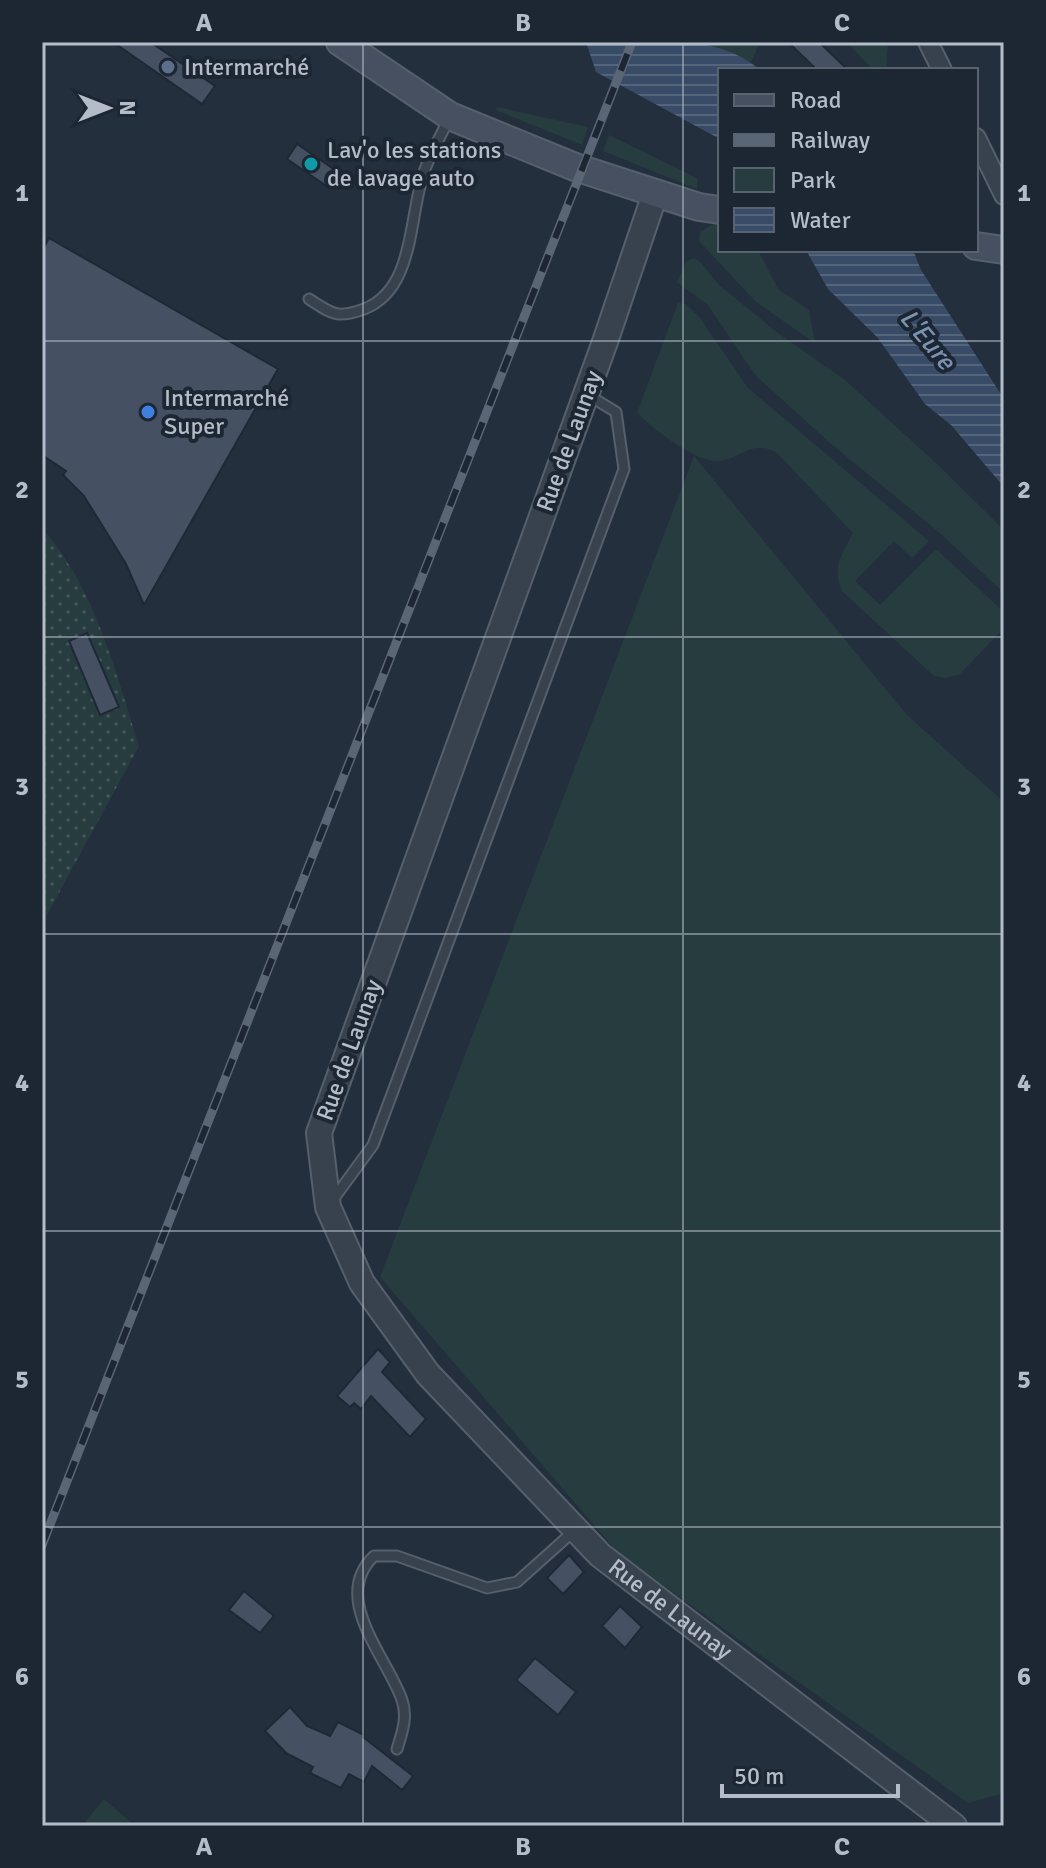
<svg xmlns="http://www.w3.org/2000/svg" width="1046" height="1868" font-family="Signika,sans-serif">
<defs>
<pattern id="garden-dots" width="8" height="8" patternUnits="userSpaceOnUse" patternTransform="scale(2)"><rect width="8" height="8" fill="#263c3f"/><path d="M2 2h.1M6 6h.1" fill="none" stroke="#435659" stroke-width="1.8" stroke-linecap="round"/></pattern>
<pattern id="water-rules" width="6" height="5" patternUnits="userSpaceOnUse" patternTransform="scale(2)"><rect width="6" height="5" fill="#394c67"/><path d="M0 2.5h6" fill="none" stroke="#53647b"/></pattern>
</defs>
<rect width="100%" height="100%" fill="#242f3e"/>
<g fill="#263c3f">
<path d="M700,42H760L751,62Z"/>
<path d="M847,42H888L886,70H873Z"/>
<path d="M497,107L588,127L582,145L496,110Z"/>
<path d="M609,135L697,178V189L603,151Z"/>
<path d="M715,223H720V250H758L778,289L809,310L815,343L756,302L699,241L700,232Z"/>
<path d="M694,258L700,262L719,285L778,333L845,380L937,464L997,523L1004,531V593L941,534L830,443L755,375L708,305L677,282L686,261Z"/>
<path d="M678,303L686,304L700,318L748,388L929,541L912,558L894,541L855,581L880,605L936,549L1004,612V628L959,675L945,678L934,676L842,591C831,566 842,555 853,533L777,453C751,438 741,460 717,461C693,461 654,429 637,413Z"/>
<path d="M694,456L907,715L1004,802V1793L968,1803L619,1554L380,1277Z"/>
<path d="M104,1799L135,1826H82Z"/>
</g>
<path fill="url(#garden-dots)" d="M42,528C96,590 115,670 139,746L42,924Z"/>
<g fill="url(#water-rules)">
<path d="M586,42C641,42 716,31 760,70H720V139L596,72Z"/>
<path d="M806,250H913L921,270L1004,399V487L951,425L925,404L878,338L828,289Z"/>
</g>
<g fill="#455162" stroke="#1f2835" stroke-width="2">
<path d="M113,42H150L215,86L202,104Z"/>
<path d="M788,42H819L848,70H817Z"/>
<path d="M297,144L335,170L325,185L287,159Z"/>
<path d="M49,238L278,369L144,605L126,564L84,496L63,475L66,471L42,455V251Z"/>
<path d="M87,633L119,707L100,715L69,641Z"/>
<path d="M378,1349L390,1362L382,1372L426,1419L410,1437L371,1396L361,1409L354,1403L350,1407L337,1396Z"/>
<path d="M569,1555L584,1572L563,1594L547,1578Z"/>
<path d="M244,1591L274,1616L260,1633L229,1610Z"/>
<path d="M620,1606L642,1627L625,1648L602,1626Z"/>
<path d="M535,1658L576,1692L558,1715L516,1680Z"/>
<path d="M290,1707L307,1726L330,1736L338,1722L364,1735L363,1737L413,1776L402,1790L372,1766L364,1782L349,1774L341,1788L310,1773L313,1767L286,1753L265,1731Z"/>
</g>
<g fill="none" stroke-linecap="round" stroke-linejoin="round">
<defs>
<g id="service">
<path d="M309,299C332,314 337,319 364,309C414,290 409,219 423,175C429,156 440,137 449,119"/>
<path d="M332,1201L373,1145L624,469L616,412L588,395"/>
<path d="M397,1749C402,1733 408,1717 402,1700C387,1657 330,1598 374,1556H397L487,1588L517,1582L575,1530"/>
</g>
<g id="minor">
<path d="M928,42L942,70"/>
<path d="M976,138L1004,195"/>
</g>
<g id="tertiary">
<path id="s1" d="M655,194L606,339L319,1133L328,1207L362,1283L428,1374L600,1555L954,1826"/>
</g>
<g id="secondary">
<path d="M340,42L450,116L575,167L699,207L720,210"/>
<path d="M976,246L1004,250"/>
</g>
</defs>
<use href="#service" stroke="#565f6c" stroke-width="13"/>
<use href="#minor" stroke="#565f6c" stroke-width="22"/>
<use href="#tertiary" stroke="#565f6c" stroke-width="28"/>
<use href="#secondary" stroke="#565f6c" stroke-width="30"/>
<use href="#service" stroke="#38414e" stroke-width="9"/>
<use href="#minor" stroke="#38414e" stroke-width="18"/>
<use href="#tertiary" stroke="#38414e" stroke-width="24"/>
<use href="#secondary" stroke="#465061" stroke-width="26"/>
<defs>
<path id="rail" d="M42,1545L632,42"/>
</defs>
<use href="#rail" stroke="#5a6575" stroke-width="9"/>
<use href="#rail" stroke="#1d2633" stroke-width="6" stroke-dasharray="18" stroke-linecap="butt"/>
</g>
<path fill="none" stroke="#b4bcc9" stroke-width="2" stroke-opacity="0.55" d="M363,42V1826M683,42V1826M42,341H1004M42,637H1004M42,934H1004M42,1231H1004M42,1527H1004"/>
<circle fill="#5c6f8a" stroke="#1d2633" stroke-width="3" cx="168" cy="67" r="8"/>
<circle fill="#0f9aa8" stroke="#1d2633" stroke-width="3" cx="311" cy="164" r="8"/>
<circle fill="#3f7fe0" stroke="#1d2633" stroke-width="3" cx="148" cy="412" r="8"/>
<g text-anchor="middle" stroke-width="8" stroke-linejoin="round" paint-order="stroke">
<g font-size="24" fill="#b4bcc9" stroke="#1d2633" text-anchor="start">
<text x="184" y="75">Intermarché</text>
<text x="327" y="158">Lav'o les stations<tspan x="327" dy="28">de lavage auto</tspan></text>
<text x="164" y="406">Intermarché<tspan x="164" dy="28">Super</tspan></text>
</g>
<g font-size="24" fill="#b4bcc9" stroke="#1d2633">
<text transform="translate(569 441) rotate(-70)" y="8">Rue de Launay</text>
<text transform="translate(349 1050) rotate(-70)" y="8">Rue de Launay</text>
<text dy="8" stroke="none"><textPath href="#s1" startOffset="1606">Rue de Launay</textPath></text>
</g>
<g font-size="26" font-style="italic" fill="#7c92b1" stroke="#1d2633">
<text transform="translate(928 339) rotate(50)" y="9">L'Eure</text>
</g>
</g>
<rect width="1046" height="1868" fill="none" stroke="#1d2633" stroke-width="88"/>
<rect x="718" y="68" width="260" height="184" fill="#1d2633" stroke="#59626f" stroke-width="2"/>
<rect x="734" y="94" width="40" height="12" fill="#465061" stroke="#59626f" stroke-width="2"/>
<text x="790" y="108" font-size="24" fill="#b4bcc9">Road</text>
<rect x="734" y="134" width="40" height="12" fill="#5a6575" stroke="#59626f" stroke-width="2"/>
<text x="790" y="148" font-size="24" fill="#b4bcc9">Railway</text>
<rect x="734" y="168" width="40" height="24" fill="#263c3f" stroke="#59626f" stroke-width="2"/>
<text x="790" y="188" font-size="24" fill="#b4bcc9">Park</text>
<rect x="734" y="208" width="40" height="24" fill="url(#water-rules)" stroke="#59626f" stroke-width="2"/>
<text x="790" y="228" font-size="24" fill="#b4bcc9">Water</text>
<g transform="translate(108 108) rotate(90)" stroke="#1d2633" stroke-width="6" paint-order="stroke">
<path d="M0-6L14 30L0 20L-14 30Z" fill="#b4bcc9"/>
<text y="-12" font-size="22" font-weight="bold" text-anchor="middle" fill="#b4bcc9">N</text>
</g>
<path d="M722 1784v12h176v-12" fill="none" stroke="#b4bcc9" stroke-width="4"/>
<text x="734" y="1784" font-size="24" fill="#b4bcc9" stroke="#1d2633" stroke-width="6" paint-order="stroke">50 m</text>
<rect x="44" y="44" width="958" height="1780" fill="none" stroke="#b4bcc9" stroke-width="3"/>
<g font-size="26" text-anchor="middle" font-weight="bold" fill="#b4bcc9">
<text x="204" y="31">A</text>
<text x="523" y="31">B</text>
<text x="842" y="31">C</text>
<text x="22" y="201">1</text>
<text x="1024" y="201">1</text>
<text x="22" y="498">2</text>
<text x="1024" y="498">2</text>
<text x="22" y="795">3</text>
<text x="1024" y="795">3</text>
<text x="22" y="1091">4</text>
<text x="1024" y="1091">4</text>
<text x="22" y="1388">5</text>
<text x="1024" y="1388">5</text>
<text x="22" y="1685">6</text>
<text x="1024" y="1685">6</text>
<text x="204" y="1855">A</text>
<text x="523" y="1855">B</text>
<text x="842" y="1855">C</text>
</g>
</svg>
